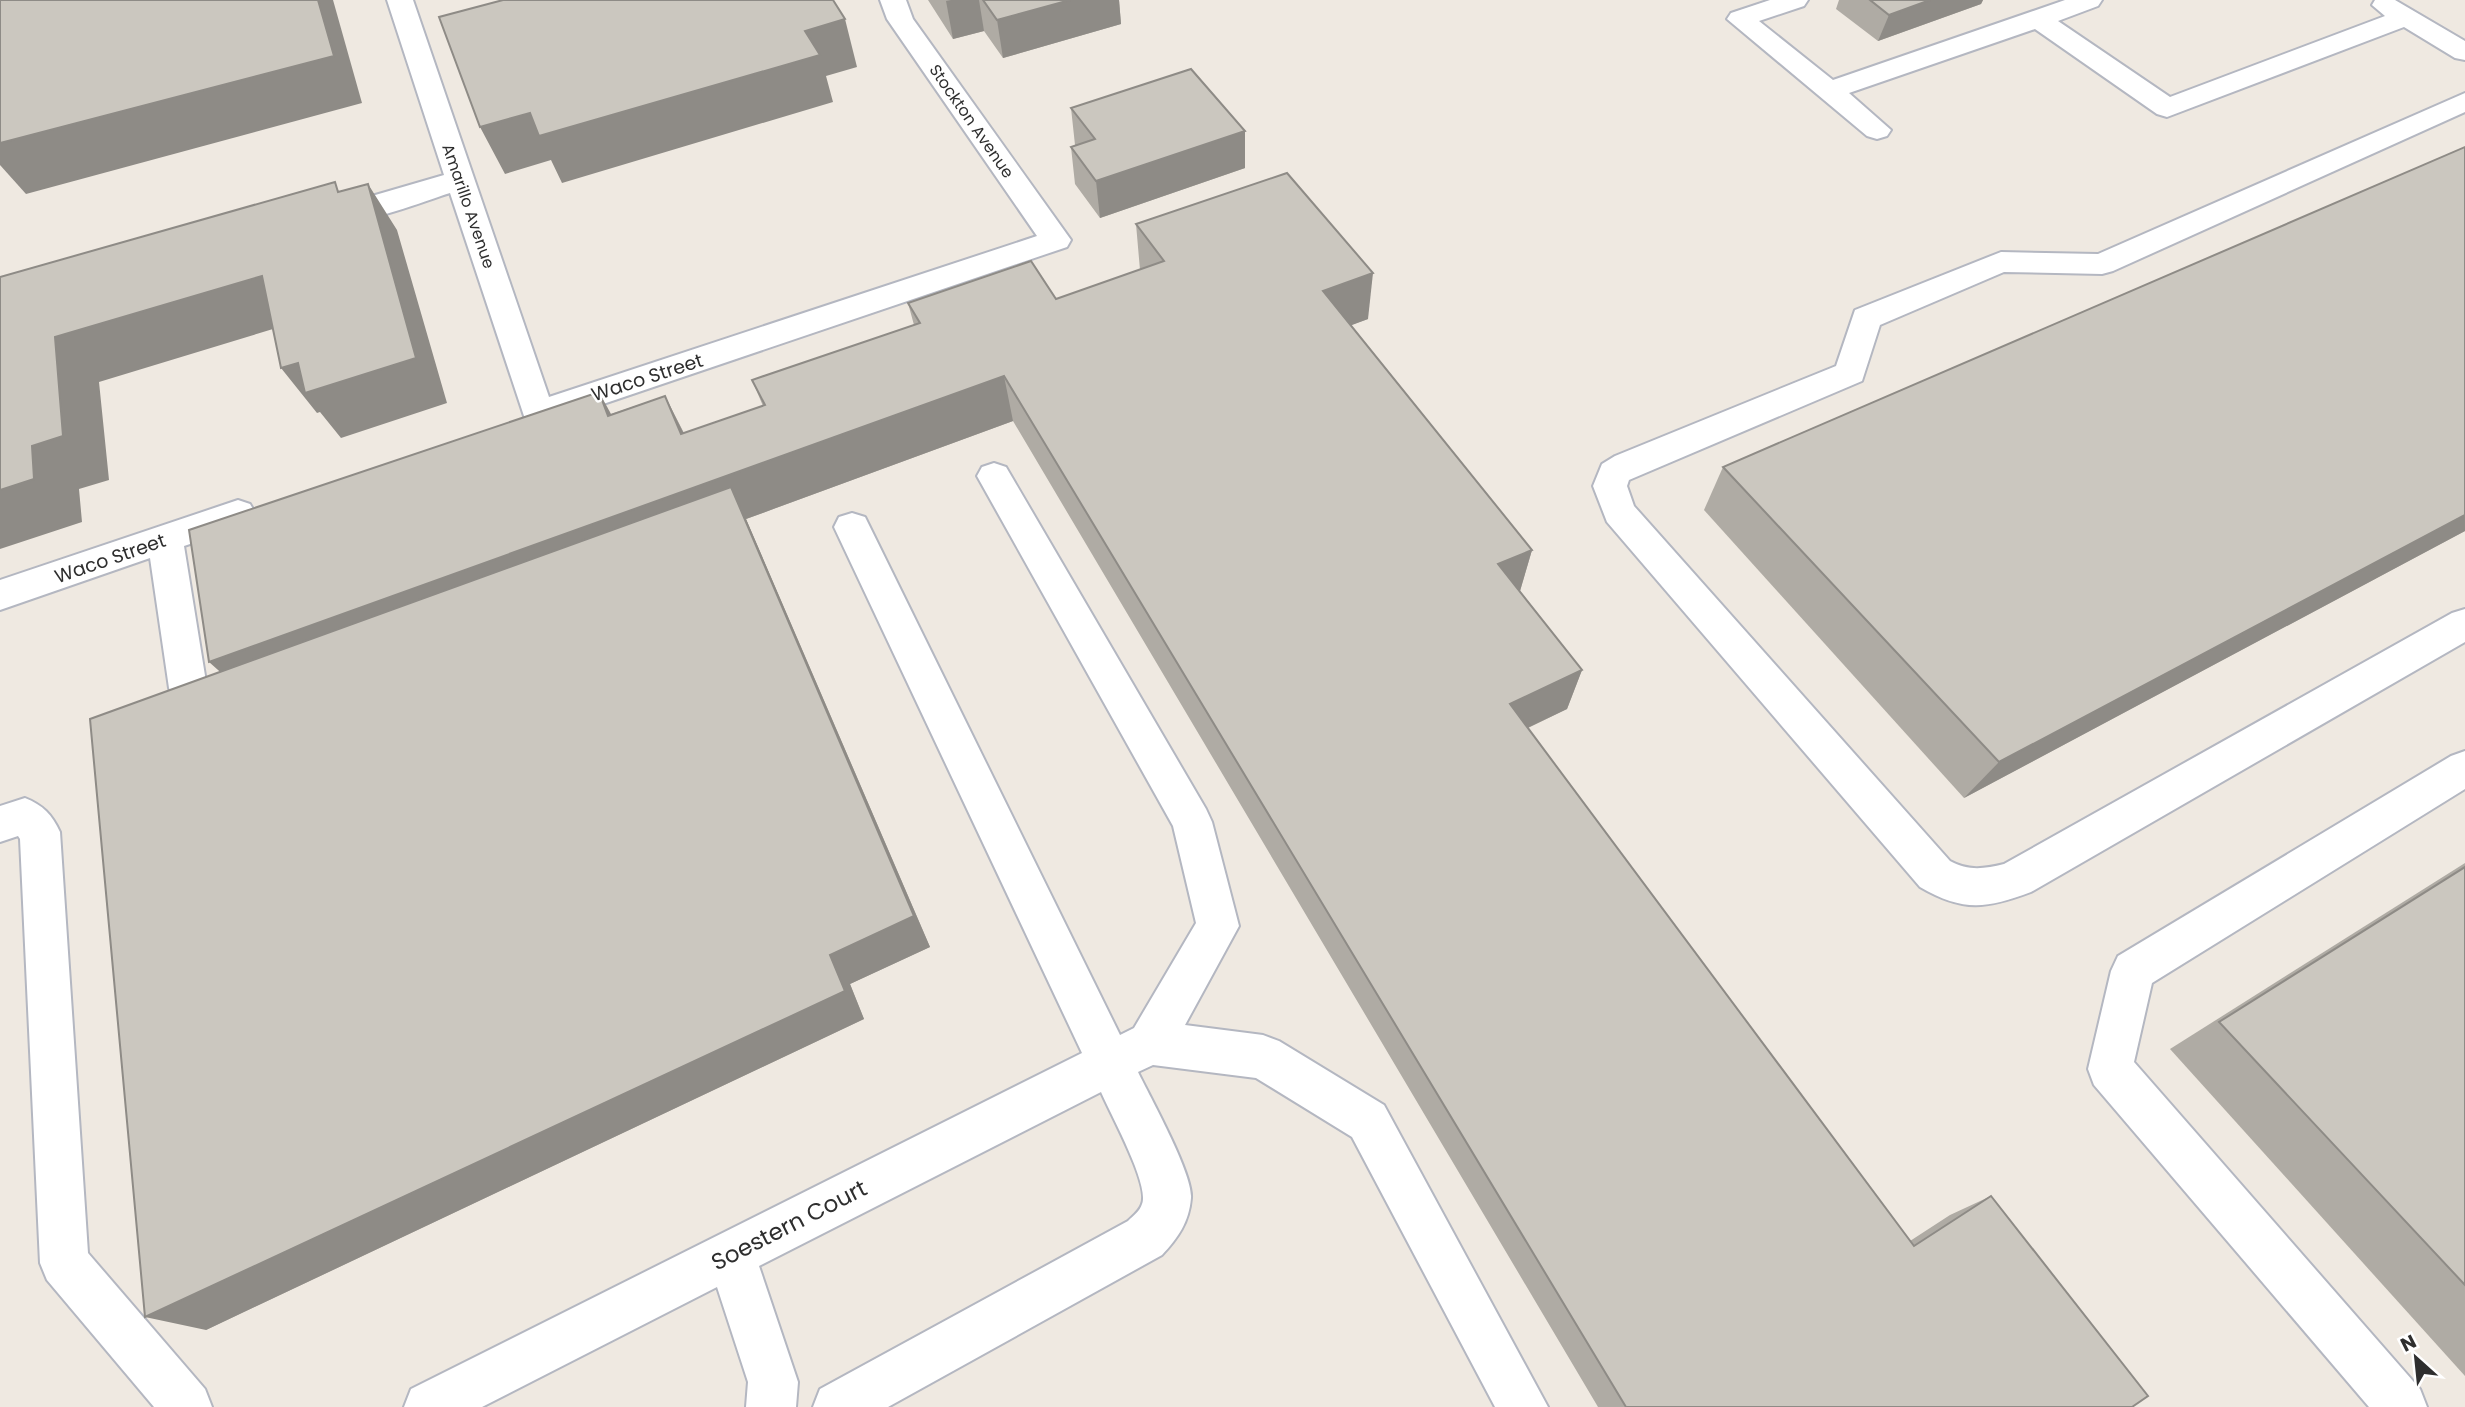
<svg xmlns="http://www.w3.org/2000/svg" width="2465" height="1407" font-family="Poppins,sans-serif">
<rect width="100%" height="100%" fill="#efe9e1"/>
<g fill="none" stroke-linecap="round" stroke-linejoin="round">
<defs>
<g id="minor">
<path d="M387,0H413L549,397L1037,236L887,19L880,0H906L913,19L1071,240L1067,247L550,422L538,425L526,422L450,193C415,204 355,230 319,220L315,213L319,206L365,198L444,175Z"/>
<path d="M1770,0H1808L1804,6L1759,21L1833,80L2065,0H2102L2098,6L2058,21L2170,97L2385,16L2372,5L2375,0H2395L2465,41V60L2455,58L2404,27L2167,117L2157,114L2035,29L1849,93L1891,130L1887,136L1877,139L1867,136L1727,19L1731,13Z"/>
<path d="M2465,93V112L2113,271L2102,274L2004,272L1880,325L1862,381L1629,480L1627,486L1634,506L1950,861C1968,871 1984,869 2004,864L2452,613L2465,609V642L2031,892C1986,909 1963,912 1920,887L1607,522L1593,486L1602,464L1615,456L1836,366L1855,310L2001,252L2098,254Z"/>
<path d="M994,463L1006,467L1206,809L1212,822L1239,926L1185,1025L1263,1035L1279,1041L1384,1105L1548,1407H1495L1352,1137L1256,1078L1153,1065L1138,1072C1150,1097 1193,1174 1191,1198C1189,1222 1178,1238 1162,1255L888,1407H813L820,1389L1128,1221C1133,1216 1140,1211 1142,1204C1150,1185 1110,1113 1101,1092L759,1266L798,1382L796,1407H746L748,1382L717,1287L482,1407H404L411,1389L1082,1053L834,527L839,517L852,513L865,517L1120,1035L1134,1028L1196,923L1173,826L977,476L982,467Z"/>
<path d="M238,500L250,504L256,514L250,524L184,546L207,688L202,699L188,704L174,699L169,688L150,558L0,610V580Z"/>
<path d="M2465,751V789L2152,983L2134,1062L2420,1389L2427,1407H2369L2094,1085L2088,1069L2111,971L2118,956L2451,756Z"/>
<path d="M25,798C43,805 52,815 60,832L88,1253L205,1389L212,1407H154L47,1280L40,1263L20,839L18,836L0,842V806Z"/>
</g>
</defs>
<use href="#minor" stroke="#b4b7c1" stroke-width="4"/>
<use href="#minor" fill="#fff" fill-rule="evenodd"/>
</g>
<g fill="#afaba4">
<path d="M928,0H1119L1121,24L1003,58L984,31L953,39Z"/>
<path d="M1839,0H1983L1981,4L1878,41L1836,9Z"/>
<path d="M1071,108L1245,131V168L1100,218L1075,184L1071,147L1075,145Z"/>
<path d="M2465,147V531L1964,798L1704,510L1723,467Z"/>
<path d="M1136,224L1368,319L1351,325L1532,550L1520,591L1582,670L1567,709L1528,728L1910,1241L1950,1215L1991,1196L2132,1407H1598L1013,421L746,519L930,947L850,984L864,1019L206,1330L220,672L611,414L665,396L684,433L763,406L752,380L914,325L908,303L1056,299L1140,270Z"/>
<path d="M2465,863V1376L2170,1049Z"/>
</g>
<g fill="#8e8b86">
<path d="M318,0H333L362,103L26,194L0,165V143Z"/>
<path d="M951,0H979L984,31L953,39L946,1Z"/>
<path d="M1070,0H1119L1121,24L1003,58L997,20Z"/>
<path d="M1930,0H1983L1981,4L1878,41L1889,15Z"/>
<path d="M845,19L857,67L826,76L833,102L562,183L551,160L505,174L480,127Z"/>
<path d="M1245,131V168L1100,218L1096,181Z"/>
<path d="M368,184L397,230L447,403L341,438L320,412L317,413L281,368L298,363Z"/>
<path d="M1373,273L1368,319L1320,337L1323,291Z"/>
<path d="M262,276L296,322L99,382L109,480L79,489L82,522L0,549V490L32,446L55,337Z"/>
<path d="M1004,376L1013,421L746,519L930,947L850,984L864,1019L206,1330L145,1317L253,701L209,662Z"/>
<path d="M599,392L623,436L608,416Z"/>
<path d="M665,396L687,440L681,434Z"/>
<path d="M2465,515V531L1964,798L1999,762Z"/>
<path d="M1532,550L1520,591L1498,564Z"/>
<path d="M1582,670L1567,709L1498,742L1510,704Z"/>
</g>
<g fill="#cbc7bf" stroke="#8e8b86" stroke-width="2">
<path d="M0,0H318L334,56L0,143Z"/>
<path d="M503,0H833L845,19L805,31L820,55L539,136L530,113L480,127L439,17Z"/>
<path d="M983,0H1070L997,20Z"/>
<path d="M1870,0H1930L1889,15Z"/>
<path d="M1191,69L1245,131L1096,181L1071,147L1095,139L1071,108Z"/>
<path d="M2465,147V515L1999,762L1723,467Z"/>
<path d="M1287,173L1373,273L1323,291L1532,550L1498,564L1582,670L1510,704L1914,1246L1991,1196L2148,1396L2132,1407H1626L1004,376L209,662L189,530L599,392L608,416L665,396L681,434L765,405L752,380L920,323L908,303L1031,261L1056,299L1164,261L1136,224Z"/>
<path d="M335,182L338,192L368,184L416,358L305,393L298,363L281,368L262,276L55,337L63,436L32,446L34,479L0,490V277Z"/>
<path d="M731,487L914,916L830,955L845,991L145,1317L90,719Z"/>
<path d="M2465,867V1285L2219,1022Z"/>
</g>
<g text-anchor="middle" stroke-width="5" stroke-linejoin="round" paint-order="stroke">
<g font-size="16" fill="#2e2e2e" stroke="#fff">
<text transform="translate(972 121) rotate(55)" y="6">Stockton Avenue</text>
<text transform="translate(469 206) rotate(71)" y="6">Amarillo Avenue</text>
</g>
<g font-size="19" fill="#2e2e2e" stroke="#fff">
<text transform="translate(647 377) rotate(-18)" y="7">Waco Street</text>
<text transform="translate(110 558) rotate(-19)" y="7">Waco Street</text>
</g>
<g font-size="23" fill="#2e2e2e" stroke="#fff">
<text transform="translate(789 1225) rotate(-27)" y="8">Soestern Court</text>
</g>
</g>
<g transform="translate(2416 1358) rotate(333)" stroke="#ffffff" stroke-width="5" paint-order="stroke">
<path d="M0-5L12 26L0 18L-12 26Z" fill="#2e2e2e"/>
<text y="-10" font-size="19" font-weight="bold" text-anchor="middle" fill="#2e2e2e">N</text>
</g>
</svg>
